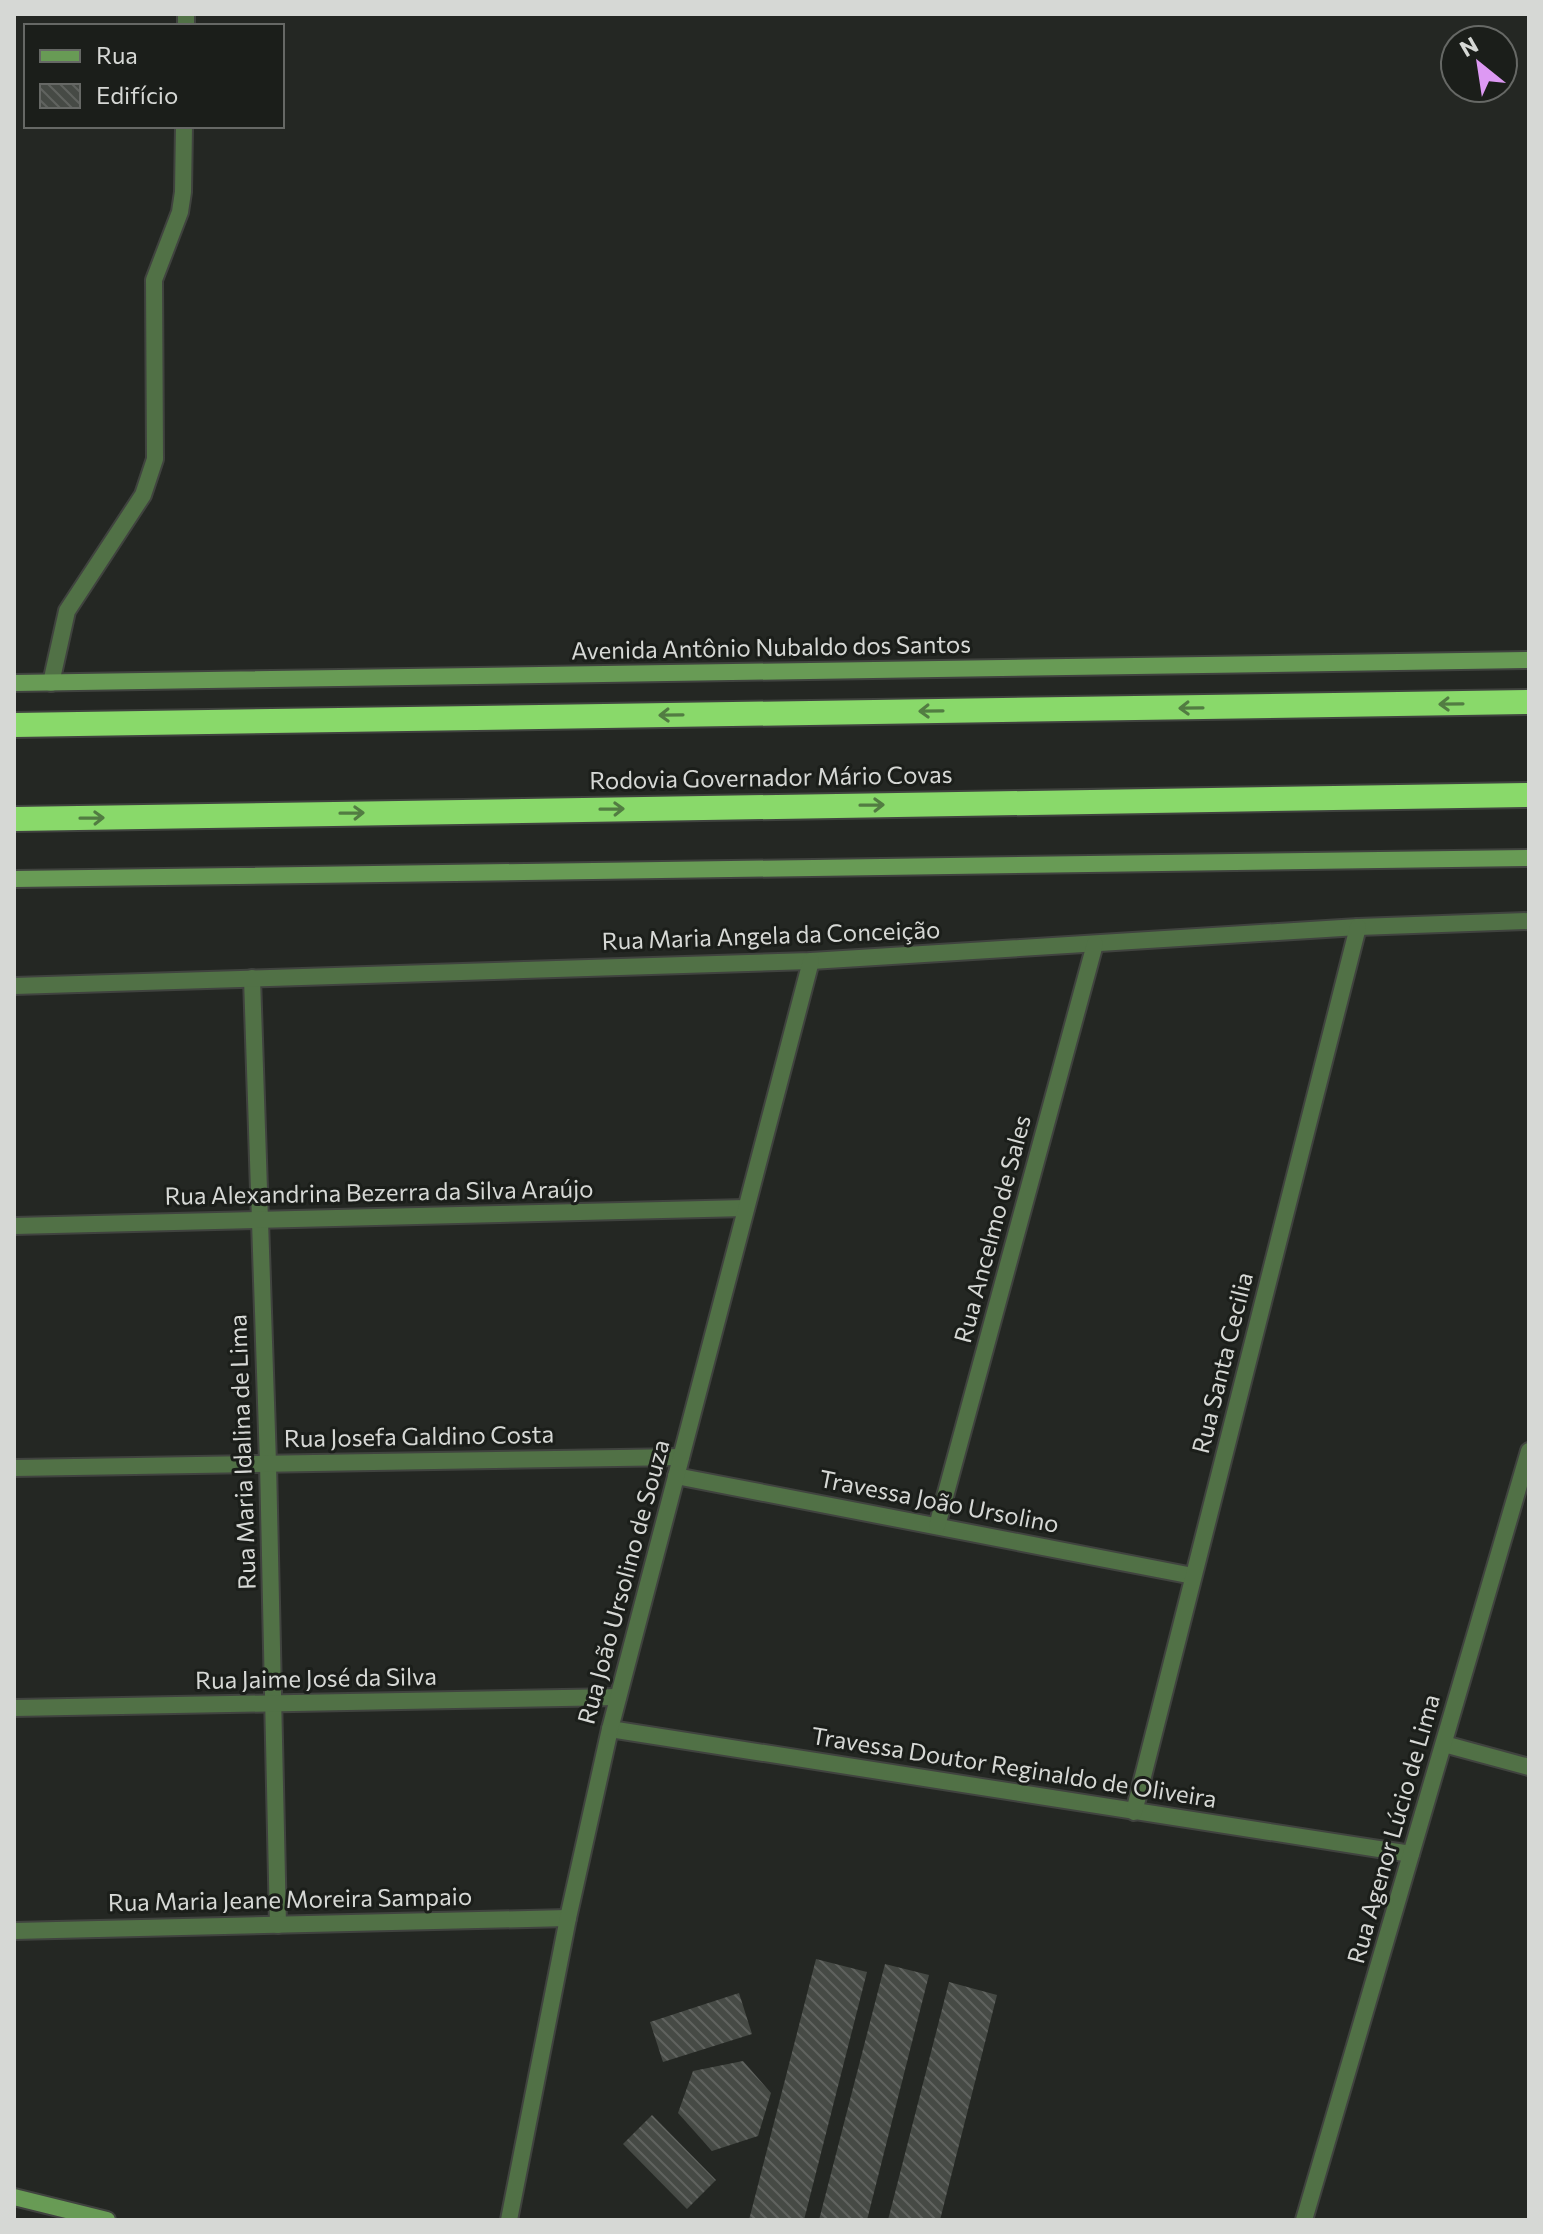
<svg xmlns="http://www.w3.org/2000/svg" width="1543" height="2234" font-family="Commissioner,sans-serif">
<defs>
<pattern id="building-back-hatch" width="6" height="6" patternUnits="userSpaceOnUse" patternTransform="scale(2)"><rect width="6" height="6" fill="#464a45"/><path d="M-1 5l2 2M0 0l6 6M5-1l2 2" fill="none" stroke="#60635f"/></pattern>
</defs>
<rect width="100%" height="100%" fill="#242723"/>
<g fill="url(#building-back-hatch)">
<path d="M816,1959L867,1972L804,2220H749Z"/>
<path d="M885,1964L929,1975L867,2220H819Z"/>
<path d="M949,1982L997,1995L940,2220H888Z"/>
<path d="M739,1993L752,2034L663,2062L650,2022Z"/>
<path d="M743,2061L771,2093L758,2136L712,2151L678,2113L693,2071Z"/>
<path d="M652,2115L716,2180L687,2209L623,2144Z"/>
</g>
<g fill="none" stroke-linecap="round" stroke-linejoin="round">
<defs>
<g id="lane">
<path d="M186,26V14"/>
<path d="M51,683L67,611L143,495L155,459L154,280L180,212L183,192L184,126"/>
</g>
<g id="street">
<path d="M252,978L268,1463L278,1925"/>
<path d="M14,986L811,961L1358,927L1529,921"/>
<path d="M14,1226L746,1208"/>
<path d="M14,1468L681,1457"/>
<path d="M676,1476L1193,1576"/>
<path d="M937,1526L1095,944"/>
<path d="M14,1708L618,1697"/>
<path d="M610,1729L1411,1854"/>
<path d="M1444,1744L1529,1767"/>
<path d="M1134,1812L1358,927"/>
<path d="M14,1931L568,1918"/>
<path d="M509,2220L568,1918L610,1729L811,961"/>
<path d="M1304,2220L1529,1451"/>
</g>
<g id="secondary">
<path d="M14,683L1529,660"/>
<path d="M14,879L1529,858"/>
<path d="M14,2197L107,2220"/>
</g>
<g id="highway">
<path d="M14,725L1529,702"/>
<path d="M14,819L1529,795"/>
</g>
</defs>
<use href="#lane" stroke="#40433f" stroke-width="20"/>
<use href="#street" stroke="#40433f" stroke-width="20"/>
<use href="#secondary" stroke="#40433f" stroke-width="20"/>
<use href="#highway" stroke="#40433f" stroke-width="28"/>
<use href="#lane" stroke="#517146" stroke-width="16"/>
<use href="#street" stroke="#517146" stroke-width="16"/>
<use href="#secondary" stroke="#689b55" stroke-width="16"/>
<use href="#highway" stroke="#89d96a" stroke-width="24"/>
</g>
<defs><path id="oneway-shaft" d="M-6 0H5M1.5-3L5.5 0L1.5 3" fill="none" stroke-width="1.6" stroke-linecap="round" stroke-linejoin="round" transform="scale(2)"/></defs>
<g stroke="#527c42">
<use href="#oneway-shaft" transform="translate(1451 704) rotate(179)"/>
<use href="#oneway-shaft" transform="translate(1191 708) rotate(179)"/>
<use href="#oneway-shaft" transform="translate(931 711) rotate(179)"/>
<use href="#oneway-shaft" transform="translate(671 715) rotate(179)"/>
<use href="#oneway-shaft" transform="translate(872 805) rotate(-1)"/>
<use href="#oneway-shaft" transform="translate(612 809) rotate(-1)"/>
<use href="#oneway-shaft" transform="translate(352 813) rotate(-1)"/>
<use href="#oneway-shaft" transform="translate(92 818) rotate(-1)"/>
</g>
<g text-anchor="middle" stroke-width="6" stroke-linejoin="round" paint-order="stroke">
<g font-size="24" fill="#d6d8d5" stroke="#1b1e1a">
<text transform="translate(771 648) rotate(-1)" y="8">Avenida Antônio Nubaldo dos Santos</text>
<text transform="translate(771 778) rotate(-1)" y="8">Rodovia Governador Mário Covas</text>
<text transform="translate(771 936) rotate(-2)" y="8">Rua Maria Angela da Conceição</text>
<text transform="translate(379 1193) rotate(-1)" y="8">Rua Alexandrina Bezerra da Silva Araújo</text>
<text transform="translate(993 1229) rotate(-75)" y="8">Rua Ancelmo de Sales</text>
<text transform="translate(1223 1363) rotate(-76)" y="8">Rua Santa Cecilia</text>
<text transform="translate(419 1437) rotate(-1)" y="8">Rua Josefa Galdino Costa</text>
<text transform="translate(243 1452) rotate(-92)" y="8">Rua Maria Idalina de Lima</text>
<text transform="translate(939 1502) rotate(11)" y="8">Travessa João Ursolino</text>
<text transform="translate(624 1582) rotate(-75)" y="8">Rua João Ursolino de Souza</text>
<text transform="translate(316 1679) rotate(-1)" y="8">Rua Jaime José da Silva</text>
<text transform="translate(1014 1768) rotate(9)" y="8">Travessa Doutor Reginaldo de Oliveira</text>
<text transform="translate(1394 1829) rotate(-74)" y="8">Rua Agenor Lúcio de Lima</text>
<text transform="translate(290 1900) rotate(-1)" y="8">Rua Maria Jeane Moreira Sampaio</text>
</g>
</g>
<rect width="1543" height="2234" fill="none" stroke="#d6d8d5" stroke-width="32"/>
<rect x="24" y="24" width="260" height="104" fill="#1b1e1a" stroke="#666865" stroke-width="2"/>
<rect x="40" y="50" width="40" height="12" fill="#689b55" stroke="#666865" stroke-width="2"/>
<text x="96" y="64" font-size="24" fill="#d6d8d5">Rua</text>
<rect x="40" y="84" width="40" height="24" fill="url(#building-back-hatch)" stroke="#666865" stroke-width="2"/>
<text x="96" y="104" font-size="24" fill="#d6d8d5">Edifício</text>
<g transform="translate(1479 64) rotate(330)"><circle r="38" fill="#1b1e1a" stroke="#666865" stroke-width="2"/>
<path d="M0-6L14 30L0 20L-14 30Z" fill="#dd99f3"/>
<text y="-12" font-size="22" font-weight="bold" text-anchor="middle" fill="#d6d8d5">N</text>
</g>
</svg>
